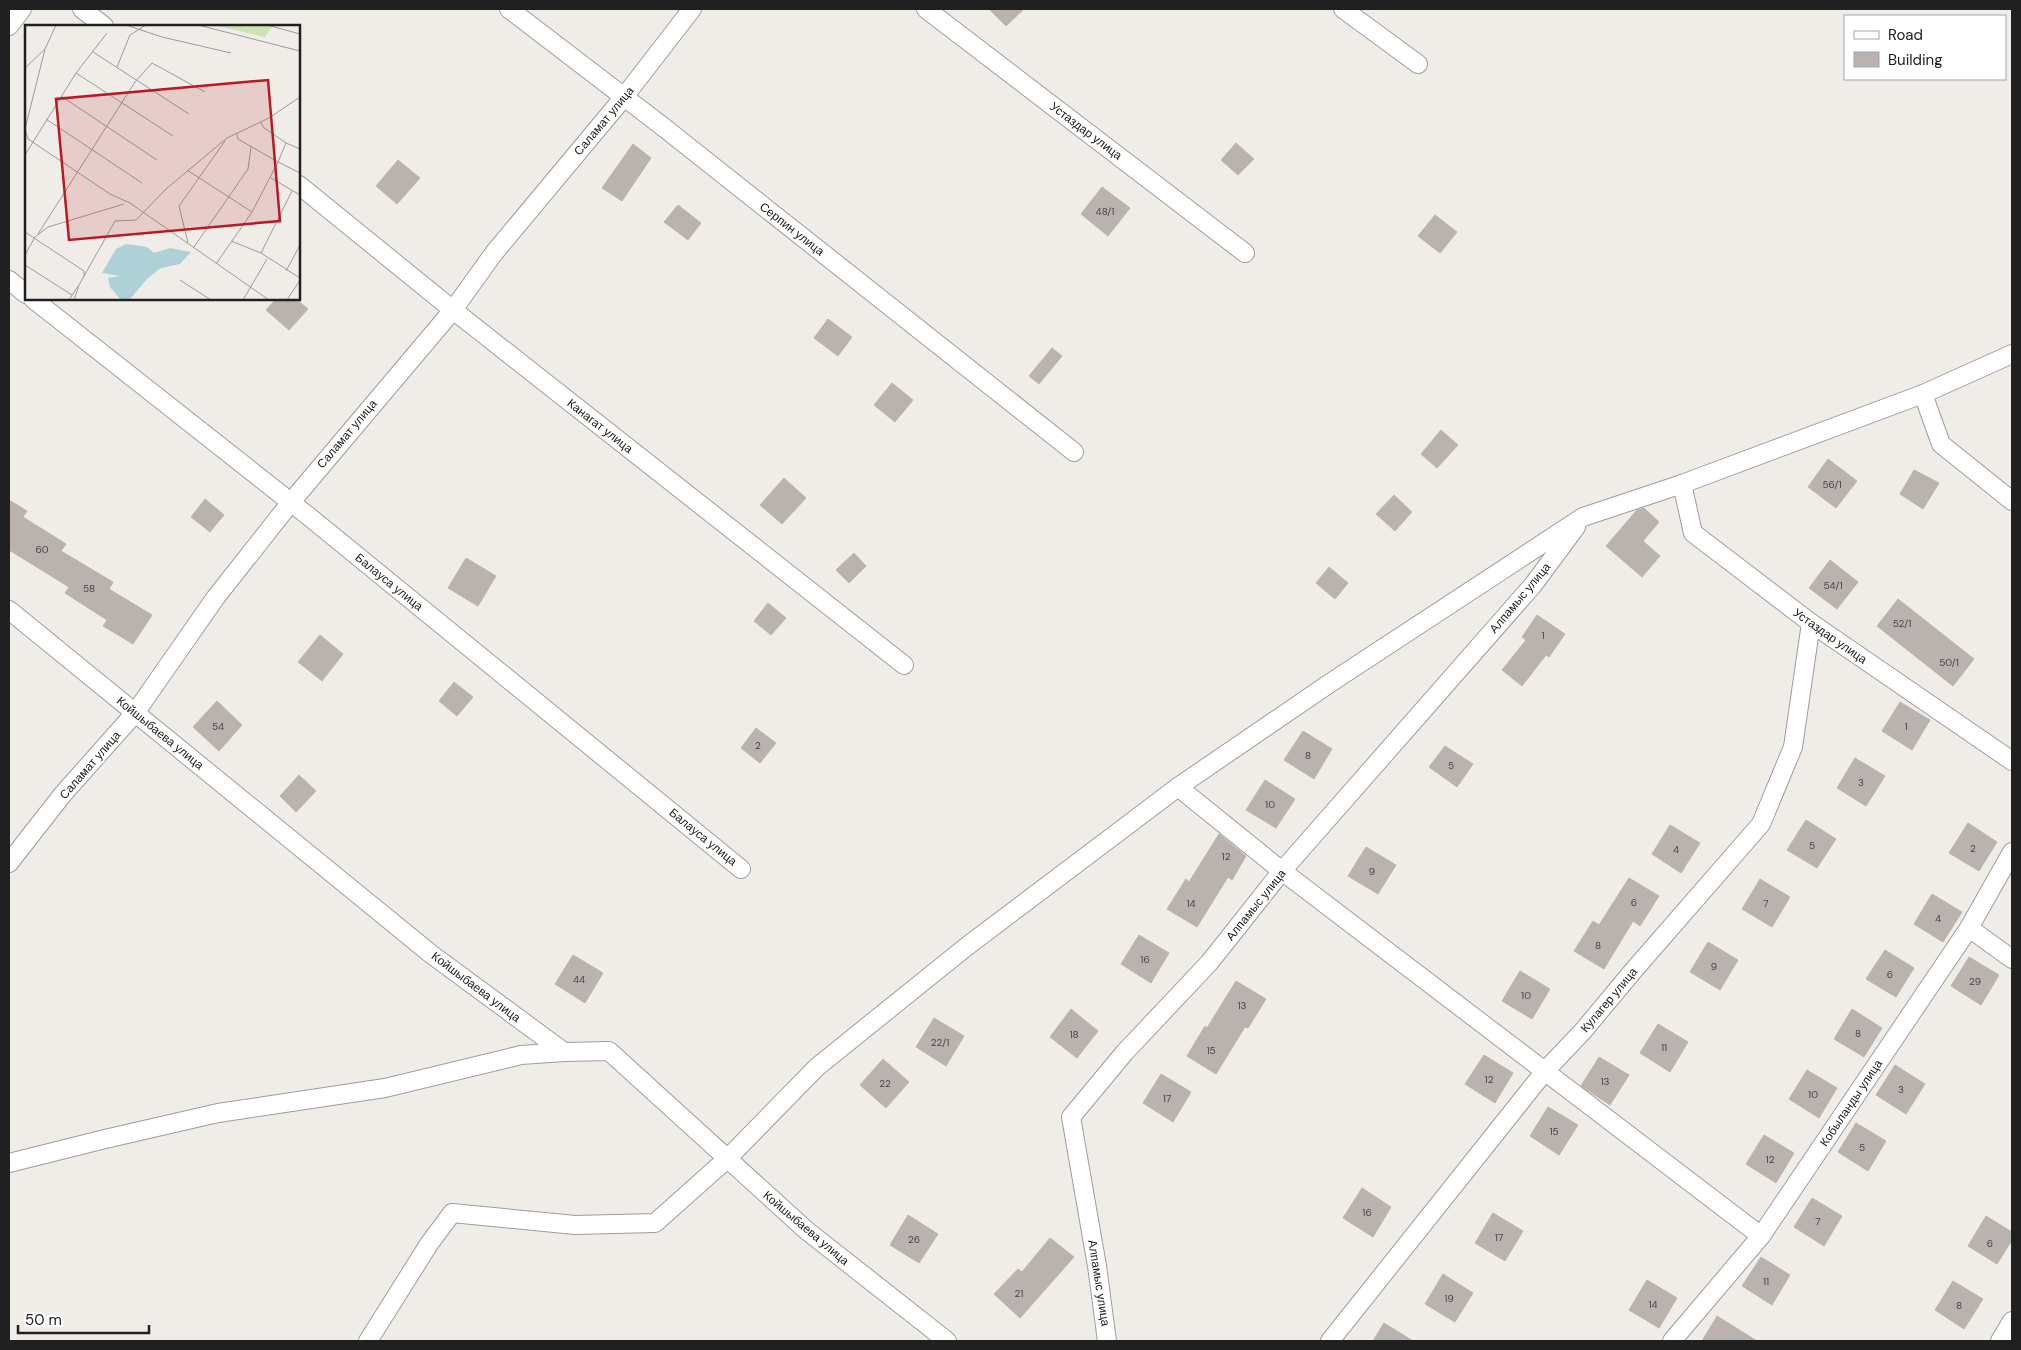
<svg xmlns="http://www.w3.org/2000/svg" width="2021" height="1350" font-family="'DM Sans',sans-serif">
<rect width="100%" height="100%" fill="#f0ede8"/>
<g fill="#b9b2ae" stroke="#bfb4ac">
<path d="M989,9H1024L1006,26Z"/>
<path d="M1236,143L1254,159L1238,175L1221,160Z"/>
<path d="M633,144L651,158L622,201L602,188Z"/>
<path d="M398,160L420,178L397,204L376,186Z"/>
<path d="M1102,187L1130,208L1108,236L1081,214Z"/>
<path d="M678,205L701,223L688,240L664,222Z"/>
<path d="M1435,215L1457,232L1440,253L1418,236Z"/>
<path d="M276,299H296L308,309L289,330L266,310Z"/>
<path d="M828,319L852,337L838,356L814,338Z"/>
<path d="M1052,348L1062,356L1039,384L1029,376Z"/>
<path d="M892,383L913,400L895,422L874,405Z"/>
<path d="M1441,430L1458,445L1437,468L1421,454Z"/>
<path d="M1828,459L1857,481L1836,508L1808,487Z"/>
<path d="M1914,470L1939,483L1923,509L1900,494Z"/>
<path d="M784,478L806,498L782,524L760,505Z"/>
<path d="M1394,495L1412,512L1395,531L1376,514Z"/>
<path d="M205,499L224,515L210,532L191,517Z"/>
<path d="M9,500L27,511L23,517L66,544L61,551L113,582L109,589L152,615L133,644L103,626L107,620L65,593L69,587L9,550Z"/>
<path d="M1644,508L1659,522L1643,541L1660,556L1642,577L1606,546L1637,510Z"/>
<path d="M854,553L866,566L849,583L836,570Z"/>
<path d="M466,558L496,576L478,606L448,588Z"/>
<path d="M1830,560L1858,582L1837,609L1809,588Z"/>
<path d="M1329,567L1348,583L1335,599L1316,583Z"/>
<path d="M1898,599L1974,659L1953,686L1877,626Z"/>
<path d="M768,603L786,618L771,635L754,621Z"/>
<path d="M1537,615L1565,634L1549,657L1546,655L1522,686L1502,670L1526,640L1522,637Z"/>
<path d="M320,635L343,654L322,681L298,662Z"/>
<path d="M454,682L473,697L457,716L439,701Z"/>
<path d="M217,701L242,725L219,751L193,727Z"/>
<path d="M1900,702L1930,720L1912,750L1882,731Z"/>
<path d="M756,728L776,743L760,763L741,748Z"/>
<path d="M1303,731L1332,749L1314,779L1284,760Z"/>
<path d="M1445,746L1473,764L1457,787L1429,767Z"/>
<path d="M1855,758L1885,776L1866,806L1837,788Z"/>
<path d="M299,775L316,791L296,812L280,796Z"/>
<path d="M1265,780L1295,799L1276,828L1246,810Z"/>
<path d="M1806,820L1836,839L1817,868L1787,850Z"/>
<path d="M1968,823L1997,842L1979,871L1949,853Z"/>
<path d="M1670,825L1700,843L1681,873L1652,854Z"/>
<path d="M1219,834L1246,856L1232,880L1228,877L1197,927L1167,909L1186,879L1189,882Z"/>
<path d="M1366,847L1396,865L1378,894L1348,876Z"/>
<path d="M1629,878L1659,896L1640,926L1633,921L1604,969L1574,951L1593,921L1599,925Z"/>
<path d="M1760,879L1790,897L1772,927L1742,909Z"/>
<path d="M1932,894L1962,912L1943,942L1914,924Z"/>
<path d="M1139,935L1169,953L1151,983L1121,964Z"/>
<path d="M1708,942L1738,960L1720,990L1690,972Z"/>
<path d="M1885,950L1914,968L1896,997L1866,979Z"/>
<path d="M573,955L603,973L585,1003L555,984Z"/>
<path d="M1969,957L1999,975L1981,1005L1951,986Z"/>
<path d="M1520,971L1550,989L1532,1019L1502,1001Z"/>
<path d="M1236,981L1266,999L1248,1028L1245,1027L1216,1074L1187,1056L1205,1026L1207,1028Z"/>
<path d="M1071,1009L1098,1031L1077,1058L1050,1037Z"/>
<path d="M1852,1009L1882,1028L1864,1057L1834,1039Z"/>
<path d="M934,1018L964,1036L946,1066L916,1047Z"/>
<path d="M1658,1024L1688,1042L1670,1072L1640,1053Z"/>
<path d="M1484,1055L1513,1073L1495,1103L1465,1084Z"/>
<path d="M1599,1057L1629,1075L1610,1105L1581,1086Z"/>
<path d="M883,1059L909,1082L886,1108L860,1085Z"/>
<path d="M1895,1065L1925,1084L1906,1114L1876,1095Z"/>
<path d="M1807,1070L1837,1088L1819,1118L1789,1099Z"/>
<path d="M1161,1074L1191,1092L1173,1122L1143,1103Z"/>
<path d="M1548,1107L1578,1125L1559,1155L1530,1136Z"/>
<path d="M1856,1123L1886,1141L1868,1171L1838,1152Z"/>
<path d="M1764,1135L1794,1153L1776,1183L1746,1164Z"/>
<path d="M1362,1188L1391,1207L1373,1237L1343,1218Z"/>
<path d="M1812,1198L1842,1216L1824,1246L1794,1227Z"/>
<path d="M1493,1213L1523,1231L1505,1261L1475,1243Z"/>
<path d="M908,1215L938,1234L919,1263L890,1245Z"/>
<path d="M1986,1216L2012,1232V1240L1997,1264L1968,1246Z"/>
<path d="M1050,1238L1074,1257L1020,1318L994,1294L1018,1269L1022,1272Z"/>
<path d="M1761,1257L1790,1275L1772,1305L1742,1286Z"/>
<path d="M1443,1274L1473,1293L1455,1322L1425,1304Z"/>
<path d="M1647,1280L1677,1298L1659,1328L1629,1310Z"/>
<path d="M1953,1281L1983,1299L1964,1329L1935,1310Z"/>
<path d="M1717,1316L1757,1341H1702Z"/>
<path d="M1384,1323L1413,1341H1373Z"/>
</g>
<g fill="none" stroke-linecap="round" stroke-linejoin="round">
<defs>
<g id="minor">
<path d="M82,9L104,26"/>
<path d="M509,9L662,126L1074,452"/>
<path d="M926,9L1245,253"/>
<path d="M1343,9L1418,64"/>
<path d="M9,26L22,9"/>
<path d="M299,185L453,310L904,665"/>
<path d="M9,280L26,294"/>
<path d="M33,299L307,515L741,869"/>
<path d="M1923,394L1941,444L2012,501"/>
<path d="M1682,484L1693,533L1811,623L2012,761"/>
<path d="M9,610L431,954L564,1052L609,1051L806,1230L947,1341"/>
<path d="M1178,787L1282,871L1761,1236"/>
<path d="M9,863L63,794L135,713L216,597L291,502L453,310L494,253L624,97L692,9"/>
<path d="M1969,928L2012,959"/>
<path d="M9,1163L105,1139L218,1113L385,1088L521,1055L564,1052"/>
<path d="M368,1341L429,1244L452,1213L575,1225L655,1223L728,1158L817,1067L966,947L1178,787L1330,683L1583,517L1682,484L1923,394L2012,354"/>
<path d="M1107,1341L1097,1266L1071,1117L1125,1052L1209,963L1282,871L1533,585L1576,527"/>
<path d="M1330,1341L1545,1071L1583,1031L1633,971L1761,824L1793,747L1811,623"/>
<path d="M1672,1341L1761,1236L1969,928L2012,852"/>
<path d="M2000,1341L2012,1321"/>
</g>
</defs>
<use href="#minor" stroke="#9d9d9d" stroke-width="20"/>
<use href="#minor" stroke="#fff" stroke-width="18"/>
</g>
<g text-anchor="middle" stroke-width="4" stroke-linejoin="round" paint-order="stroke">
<g font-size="10" fill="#464444">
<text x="1105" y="215">48/1</text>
<text x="1832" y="488">56/1</text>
<text x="42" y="553">60</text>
<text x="1833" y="589">54/1</text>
<text x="89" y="592">58</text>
<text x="1902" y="627">52/1</text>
<text x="1543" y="639">1</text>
<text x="1949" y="666">50/1</text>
<text x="218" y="730">54</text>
<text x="1906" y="730">1</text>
<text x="758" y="749">2</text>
<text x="1308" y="759">8</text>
<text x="1451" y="769">5</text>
<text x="1861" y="786">3</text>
<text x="1270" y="808">10</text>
<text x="1812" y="849">5</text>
<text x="1973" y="852">2</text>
<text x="1676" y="853">4</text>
<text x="1226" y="860">12</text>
<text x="1372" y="875">9</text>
<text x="1634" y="906">6</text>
<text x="1191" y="907">14</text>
<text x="1766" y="907">7</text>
<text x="1938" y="922">4</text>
<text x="1598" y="949">8</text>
<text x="1145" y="963">16</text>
<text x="1714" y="970">9</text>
<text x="1890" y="978">6</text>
<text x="579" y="983">44</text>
<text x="1975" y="985">29</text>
<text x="1526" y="999">10</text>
<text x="1242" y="1009">13</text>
<text x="1858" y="1037">8</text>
<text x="1074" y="1038">18</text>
<text x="940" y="1046">22/1</text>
<text x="1664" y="1051">11</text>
<text x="1211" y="1054">15</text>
<text x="1489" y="1083">12</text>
<text x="1605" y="1085">13</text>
<text x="885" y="1087">22</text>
<text x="1901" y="1093">3</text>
<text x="1813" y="1098">10</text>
<text x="1167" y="1102">17</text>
<text x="1554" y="1135">15</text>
<text x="1862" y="1151">5</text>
<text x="1770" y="1163">12</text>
<text x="1367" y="1216">16</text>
<text x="1818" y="1225">7</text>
<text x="1499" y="1241">17</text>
<text x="914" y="1243">26</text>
<text x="1990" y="1247">6</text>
<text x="1766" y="1285">11</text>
<text x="1019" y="1297">21</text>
<text x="1449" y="1302">19</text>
<text x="1653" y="1308">14</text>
<text x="1959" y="1309">8</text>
</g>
<g font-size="12" fill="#202020" stroke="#fff">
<text transform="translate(604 121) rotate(-50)" y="4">Саламат улица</text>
<text transform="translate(1086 131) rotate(37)" y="4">Устаздар улица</text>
<text transform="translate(792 229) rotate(38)" y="4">Серпин улица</text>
<text transform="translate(600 426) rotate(38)" y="4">Канагат улица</text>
<text transform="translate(347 434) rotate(-50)" y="4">Саламат улица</text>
<text transform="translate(389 582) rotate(39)" y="4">Балауса улица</text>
<text transform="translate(1520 598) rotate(-50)" y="4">Алпамыс улица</text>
<text transform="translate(1830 636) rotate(35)" y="4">Устаздар улица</text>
<text transform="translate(160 733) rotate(39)" y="4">Койшыбаева улица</text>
<text transform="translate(90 765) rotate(-49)" y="4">Саламат улица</text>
<text transform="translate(703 837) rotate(39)" y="4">Балауса улица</text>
<text transform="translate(1256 905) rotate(-51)" y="4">Алпамыс улица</text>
<text transform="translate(476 987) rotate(37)" y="4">Койшыбаева улица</text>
<text transform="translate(1609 1000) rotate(-50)" y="4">Кулагер улица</text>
<text transform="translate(1851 1103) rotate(-56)" y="4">Кобыланды улица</text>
<text transform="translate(806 1228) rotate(40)" y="4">Койшыбаева улица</text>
<text transform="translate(1099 1283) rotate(81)" y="4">Алпамыс улица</text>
</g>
</g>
<g transform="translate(25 25)">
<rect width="275" height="275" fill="#f0ede8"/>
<path d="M189,0H248L240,12Z" fill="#cee3b5"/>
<path d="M101,219L122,222L129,228L145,223L166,227L155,239L136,243L123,253L104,275H96L85,262L83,253L95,251L77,248L91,224Z" fill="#aed0d7"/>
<path fill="none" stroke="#9d9b98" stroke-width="1" d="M101,0L137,12L206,28M173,0L275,26M242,0L275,9M68,27L164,89M92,42L105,10L121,0M0,43L20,24M51,48L148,111M36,71L132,135M21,94L117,158M236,97L238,102L261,118L253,137L275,148M0,104L3,114L85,169L105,178L244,275M0,104L20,24L31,0M261,118L275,124M0,130L51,48L82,8M162,145L227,187M246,153L275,170M0,207L59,246V251M13,209L110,57L127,38L180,67M206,216L236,228L275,253M163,218L154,181L200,116M169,222L223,144L226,122M236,228L267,166M0,230L10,212L23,202L99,179M191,239L227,187L253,137L213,114L212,109M0,240L47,270M261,246L275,220M155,255L186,275M44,275L53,261M49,275L54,260L90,196L111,195L141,164L202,113L244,93L275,72M218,275L242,234M262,275L275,255"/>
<path fill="#b71a22" fill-opacity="0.15" stroke="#b71a22" stroke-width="2.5" d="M243,55L255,196L44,215L31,74Z"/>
<rect width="275" height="275" fill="none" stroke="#202020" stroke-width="2.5"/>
</g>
<rect width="2021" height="1350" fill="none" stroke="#202020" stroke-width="20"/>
<rect x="1844" y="15" width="162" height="65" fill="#ffffff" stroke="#a6a6a6"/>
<rect x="1854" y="31" width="25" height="8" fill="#ffffff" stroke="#a6a6a6"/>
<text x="1888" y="40" font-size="15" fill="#202020">Road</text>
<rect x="1854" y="52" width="25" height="15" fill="#b9b2ae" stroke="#a6a6a6"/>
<text x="1888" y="65" font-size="15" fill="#202020">Building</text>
<path d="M18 1325v8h131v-8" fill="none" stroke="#202020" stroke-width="2.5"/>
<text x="25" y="1325" font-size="15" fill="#202020" stroke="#ffffff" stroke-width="4" paint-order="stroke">50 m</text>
</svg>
